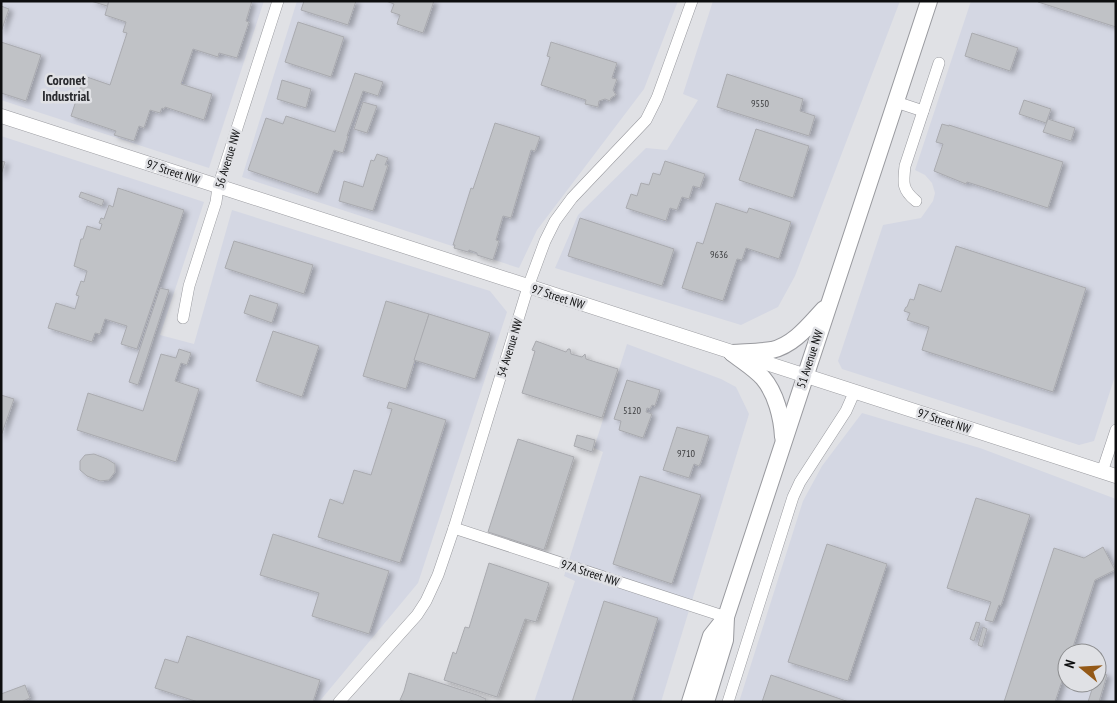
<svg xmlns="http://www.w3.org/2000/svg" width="1117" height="703" font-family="'PT Sans Narrow',sans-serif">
<defs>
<filter id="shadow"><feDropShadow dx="4" dy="2.5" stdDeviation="2.5" flood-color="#0004"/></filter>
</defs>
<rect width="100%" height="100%" fill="#e0e1e5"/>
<g fill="#d4d7e3" fill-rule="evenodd">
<path d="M1,1H264L209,168L1,100Z"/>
<path d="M297,1H678L644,89L537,230L519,268L242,177Z"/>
<path d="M713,1H900L795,276L778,307L741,325L555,268L578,215L646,148L667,150L698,100L683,94Z"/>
<path d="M971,1H1116V373L1094,441L1079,445L842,369L838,361L883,225L921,218L933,201L935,193L932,183L925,175L915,170Z"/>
<path d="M1,136L204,202L160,335L194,344L232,210L490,291L507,312L418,583L319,702H1Z"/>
<path d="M627,344L721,379L736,387L749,414L661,702H534L575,581L564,576L603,452L594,448Z"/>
<path d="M862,413L980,448L1116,499V702H739L803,501L822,466ZM1067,653H1097V683H1067Z"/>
</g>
<g fill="#c0c2c6" stroke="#a9aaaf" filter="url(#shadow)">
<path d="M91,1H109L107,6Z"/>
<path d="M109,1H252L246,21L249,22L237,58L219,53L218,57L193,49L181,84L212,94L204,120L165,107L164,109L162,108L160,113L150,110L144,128L139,126L134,141L114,135L116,131L71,116L84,76L110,85L127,33L123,32L126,22L105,15Z"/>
<path d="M304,1H356L348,25L301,10Z"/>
<path d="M386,1H434L423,33L397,24L400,15L391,12L394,4Z"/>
<path d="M1116,1V27L1038,2V1Z"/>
<path d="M1,6L9,9L1,32Z"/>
<path d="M298,22L344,37L331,77L285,62Z"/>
<path d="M972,33L1018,48L1010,71L965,56Z"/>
<path d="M1,42L41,55L26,101L1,93Z"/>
<path d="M551,42L617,63L612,78L617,79L613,90L616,95L611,98L610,101L605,99L599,101L598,107L585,104L586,100L541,85L550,57L547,56Z"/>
<path d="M355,73L383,82L378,96L363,91L347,136H348L343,153L334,150L318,194L248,170L266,118L283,124L286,116L335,132Z"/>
<path d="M727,74L803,99L800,111L815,116L809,136L717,107Z"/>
<path d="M282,80L311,89L306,108L277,99Z"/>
<path d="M1024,100L1051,109L1046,123L1019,114Z"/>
<path d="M363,102L377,106L367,133L354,129Z"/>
<path d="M1048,119L1075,128L1071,141L1043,132Z"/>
<path d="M495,123L540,137L535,151L531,150L511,218L503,216L496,240L499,241L493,260L477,255V253L469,250L468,252L454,248L455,245H453L471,188L473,189Z"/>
<path d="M942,124L949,126V125L1063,162L1048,208L967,182L966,184L934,171L943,144L936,142Z"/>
<path d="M756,129L809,146L793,198L739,180Z"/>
<path d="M377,154L388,158L385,165H388L373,211L339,201L344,181L363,187L371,160L374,161Z"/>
<path d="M1,161L5,162L1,175Z"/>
<path d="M665,161L705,174L700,188L693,186L689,199L682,197L677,210L670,208L666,221L626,208L631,194L637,196L641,183L649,185L653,173L660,175Z"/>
<path d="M118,188L184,210L137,349L121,344L127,326L105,319L100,334L95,333L92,342L48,328L56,303L75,309L79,296L76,295L81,281L84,282L87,271L74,266L81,239H83L87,226L100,230L102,224L99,223L101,218L104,219L109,205L113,207Z"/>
<path d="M81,192L104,200L102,206L79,197Z"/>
<path d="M716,203L747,213L749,208L791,222L779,259L746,248L742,260L737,259L723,301L682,288L697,242L703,244Z"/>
<path d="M580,218L674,249L662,286L568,256Z"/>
<path d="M234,241L313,265L304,294L225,268Z"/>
<path d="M956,246L1086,288L1053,392L922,350L929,327L907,320L910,313L904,311L906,307H907L910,299L914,300L919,284L941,292Z"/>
<path d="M160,288L169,290L138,385L129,382Z"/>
<path d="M250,295L278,304L272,323L244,313Z"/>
<path d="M386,301L429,314L406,389L363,376Z"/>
<path d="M429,314L490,333L475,379L414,360Z"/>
<path d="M273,331L319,346L302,397L256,381Z"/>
<path d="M536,341L566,352L568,349H570L571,354L582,357L585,354L586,359L618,369L602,418L522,393L535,351L532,350Z"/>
<path d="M179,349L191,353L187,365L181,363L175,381L199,389L176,462L77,430L88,393L143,411L161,354L176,358Z"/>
<path d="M627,380L660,390L655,406L652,405L650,409L647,408L646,412L652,414L643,438L619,430L621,421L614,419Z"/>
<path d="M1,395L14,399L1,436Z"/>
<path d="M389,402L446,420L400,563L318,537L330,499L343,504L354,470L371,475L392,409L387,408Z"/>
<path d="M677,427L709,436L701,462L699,466L694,464L689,478L663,470Z"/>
<path d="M577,435L595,440L592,452L574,446Z"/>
<path d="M518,439L574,457L544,550L488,532Z"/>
<path d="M94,454L107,459L115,464V472L109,480L100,481L87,476L80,470V461L85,455Z"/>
<path d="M640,476L701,495L672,584L613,564Z"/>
<path d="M976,498L1030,515L1001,606L999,605L993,622L985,620L991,602L947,588Z"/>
<path d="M273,534L389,571L369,634L312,616L319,593L260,575Z"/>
<path d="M827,544L887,564L848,681L788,662Z"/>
<path d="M1103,547L1115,570L1095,580L1071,653H1067V666L1055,702H1004L1054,548L1084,558Z"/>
<path d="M489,563L549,583L536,622L525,619L497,697L444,680L453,652L456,654L465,627L469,628Z"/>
<path d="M604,601L658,618L632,702H572Z"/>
<path d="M976,622L980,623L974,641L970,639Z"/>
<path d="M983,627L987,629L982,647L978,645Z"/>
<path d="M187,636L320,680L313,702H198L155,688L165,659L178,663Z"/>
<path d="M1098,672L1107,675L1099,702H1088L1094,683H1097Z"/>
<path d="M409,673L477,695L486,699L485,702H406L400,700L404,691Z"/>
<path d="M771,675L849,702H762Z"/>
<path d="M25,685L30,698L21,702H1V694Z"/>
</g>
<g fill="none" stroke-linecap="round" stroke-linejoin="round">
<defs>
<g id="minor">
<path d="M896,102L923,111"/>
<path d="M916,201C902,190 903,183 905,166L939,63"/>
<path d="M183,318L189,286L216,202L218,187L278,1"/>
<path d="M1102,472L1116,430"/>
<path d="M454,528L726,617"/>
<path d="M339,702L417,615L426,601L438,575L454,528L528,287L545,241L555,221L572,198L646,120L657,98L692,1"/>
<path d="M728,702L793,497L800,482L846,411L854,393"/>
</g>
<path id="tertiary" d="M1,116L1116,476"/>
<g id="secondary">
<path d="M732,353C745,352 759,352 772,350C794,345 809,325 824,309"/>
<path d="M732,353C742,361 754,368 763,378C776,393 782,418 783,437"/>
<path d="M690,702L711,636L726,617"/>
<path d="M706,702L725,640L726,617L929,1"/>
</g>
</defs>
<use href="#minor" stroke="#999a9f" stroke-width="12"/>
<use href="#tertiary" stroke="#999a9f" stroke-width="15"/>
<use href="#secondary" stroke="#999a9f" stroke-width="18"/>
<use href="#minor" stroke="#fff" stroke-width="11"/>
<use href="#tertiary" stroke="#fff" stroke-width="14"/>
<use href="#secondary" stroke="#fff" stroke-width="16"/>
</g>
<g text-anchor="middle" stroke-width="5" stroke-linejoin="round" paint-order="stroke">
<g font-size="10" fill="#3a3b3d">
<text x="760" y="107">9550</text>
<text x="719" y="258">9636</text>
<text x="632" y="414">5120</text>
<text x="686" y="457">9710</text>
</g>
<g font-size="12" fill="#0d0e0f" stroke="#e0e1e5">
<text transform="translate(228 159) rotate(-73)" y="4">56 Avenue NW</text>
<text transform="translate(173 172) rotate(18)" y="4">97 Street NW</text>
<text transform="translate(558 297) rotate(18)" y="4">97 Street NW</text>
<text transform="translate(510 348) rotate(-73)" y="4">54 Avenue NW</text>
<text transform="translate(810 359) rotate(-72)" y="4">51 Avenue NW</text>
<text transform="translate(944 421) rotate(18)" y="4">97 Street NW</text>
<text transform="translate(590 573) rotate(18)" y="4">97A Street NW</text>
</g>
<g font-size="14" font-weight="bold" fill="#292a2e" stroke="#e0e1e5">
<text x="66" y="85">Coronet<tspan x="66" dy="16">Industrial</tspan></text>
</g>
</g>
<rect width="1117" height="703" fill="none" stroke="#0d0e0f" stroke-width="5"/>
<g transform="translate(1082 668) rotate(288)"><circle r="24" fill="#e0e1e5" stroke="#8c8d8f"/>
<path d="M0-4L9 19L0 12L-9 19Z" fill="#945917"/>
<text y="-8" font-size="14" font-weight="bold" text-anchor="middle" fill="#0d0e0f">N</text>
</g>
</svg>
